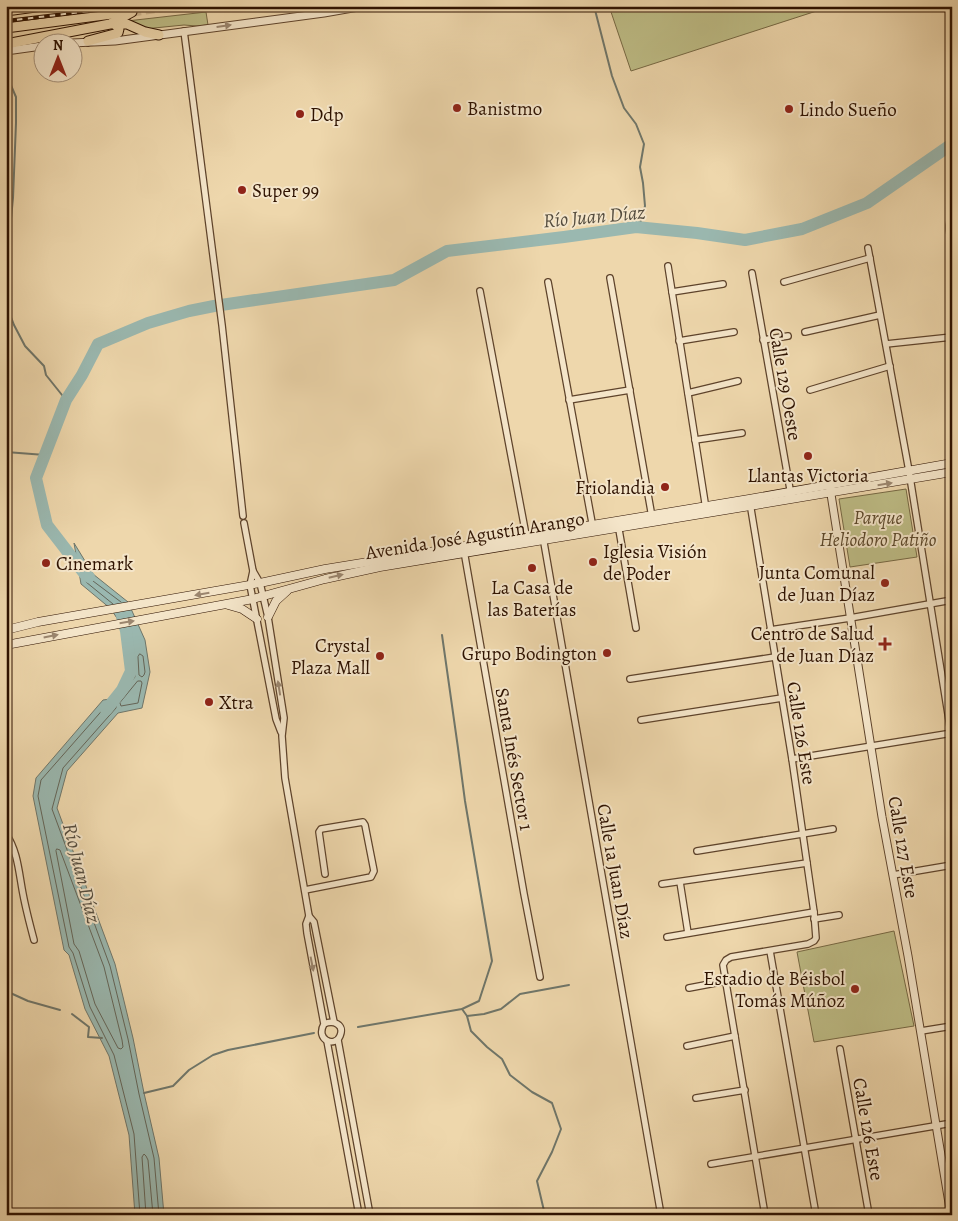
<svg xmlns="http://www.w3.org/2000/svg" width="958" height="1221" font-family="Alegreya,serif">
<rect width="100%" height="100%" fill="#eed7ac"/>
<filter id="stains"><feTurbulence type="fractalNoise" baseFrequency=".004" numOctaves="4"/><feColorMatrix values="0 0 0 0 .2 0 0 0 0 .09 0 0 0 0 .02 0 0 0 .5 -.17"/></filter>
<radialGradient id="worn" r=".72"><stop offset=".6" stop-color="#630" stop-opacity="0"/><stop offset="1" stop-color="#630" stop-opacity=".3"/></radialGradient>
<g fill="#bebd86" stroke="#766843">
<path d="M609,6H832L631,71Z"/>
<path d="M206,12L208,25L197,26L184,25L144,29L127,21Z"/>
<path d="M906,489L917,557L850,567L839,499Z"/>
<path d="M894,931L914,1026L814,1042L797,952Z"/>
</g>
<path fill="#9ab8b0" stroke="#6f766a" d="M74,543L93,574L128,602L145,640L150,672L142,708L118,713L67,771L57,808L115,964L133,1038L144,1093L159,1158L164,1215H135L129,1135L109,1056L85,1009L69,955L64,950L33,796L36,778L103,700L118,698L135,677L131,640L111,609L81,584Z"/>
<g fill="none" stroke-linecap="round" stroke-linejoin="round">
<g stroke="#646558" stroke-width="1">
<path d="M113,604L86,582V578H89L121,602"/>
<path d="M140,654L143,656L145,672L144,675L142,677L139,675L138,657Z"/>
<path d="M138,681H141L142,683L138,703L121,706L120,703Z"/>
<path d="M57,849L60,850L104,967L122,1040L123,1047L121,1049L118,1048L95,1004L79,951L74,944L56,851Z"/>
<path d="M140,1215L134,1134L114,1055L90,1007L73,953L69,947L38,796L41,780L106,706L114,704L116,705V708L63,768L52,809L110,966L128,1039L139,1094L154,1158L159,1215"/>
<path d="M146,1215L142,1157L144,1154L146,1156L148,1160L153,1215"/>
</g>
<g stroke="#6f766a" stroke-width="2">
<path d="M594,6L612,76L624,108L636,124L644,144L640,167L643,183L645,206L639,227"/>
<path d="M6,74L16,97V123L13,198L6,270"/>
<path d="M6,304L14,325L25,346L44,366L46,375L66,400"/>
<path d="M6,452L45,455"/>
<path d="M6,991L28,1001L60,1010"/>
<path d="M462,1009L467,1016L484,1014L501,1009L520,994L569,985"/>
<path d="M72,1014L89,1027L88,1037L102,1038"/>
<path d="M467,1016L471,1031L487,1047L502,1059L510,1075L532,1092L552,1103L561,1129L552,1152L537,1181L545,1215"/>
<path d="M358,1027L462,1009L479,1001L492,961L465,801L458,748L442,635"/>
<path d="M144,1093L173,1086L189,1070L213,1055L228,1050L314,1033"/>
</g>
<g stroke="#9ab8b0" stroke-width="12">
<path d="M89,577L84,573L47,525L36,478L66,400L82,375L98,344L148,323L189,311L214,306L394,280L447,251L564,237L636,227L697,233L745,240L802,229L867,203L952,144"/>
<path d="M106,710L122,690L131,671L126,631L122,616"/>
</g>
<path stroke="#d1b992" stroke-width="9" stroke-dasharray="9 4.5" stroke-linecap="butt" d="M132,12L173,6"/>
<defs>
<g id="minor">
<path d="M184,31L222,325L243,516"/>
<path d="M952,217C947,224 950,235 952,243"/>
<path d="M868,248L909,471L952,739"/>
<path d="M668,266L706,509"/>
<path d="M752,273L791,495"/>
<path d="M610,278L652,517"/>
<path d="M548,282L593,528"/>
<path d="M784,282L870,258"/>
<path d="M480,291L526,535"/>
<path d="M672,292L723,284"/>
<path d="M805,332L880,315"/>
<path d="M763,340L788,336"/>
<path d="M679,341L734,332"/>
<path d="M886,344L952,337"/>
<path d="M810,390L890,366"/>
<path d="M688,393L738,381"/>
<path d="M569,400L630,390"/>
<path d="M695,440L742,433"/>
<path d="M750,503L792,759L814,912L816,938L814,941L808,944L731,957L726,960L723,965L765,1215"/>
<path d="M244,523L253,571L260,583L268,617L284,718L282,736L285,778L309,916L314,922L334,1022"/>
<path d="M618,524L636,628"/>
<path d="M543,537L661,1215"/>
<path d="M464,551L524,894L540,977"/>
<path d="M253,571L250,585L276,719L281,732"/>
<path d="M770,630L850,618L952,600"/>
<path d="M630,679L775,657"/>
<path d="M641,720L782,698"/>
<path d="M792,759L952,733"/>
<path d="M6,834C18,851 19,874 23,894C26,910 30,925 34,940"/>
<path d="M697,851L833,829"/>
<path d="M893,875L952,865"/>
<path d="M680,882L688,933"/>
<path d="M662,884L807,863"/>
<path d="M305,890L371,877L374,871L365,825L363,822L321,829L319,832L325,874"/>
<path d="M309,916L306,924L307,933L324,1024C315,1040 335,1048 340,1036C345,1024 333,1020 324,1024"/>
<path d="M814,919L839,915"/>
<path d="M667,937L814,912"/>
<path d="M770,951L816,1215"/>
<path d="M689,988L726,981"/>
<path d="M921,1031L952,1026"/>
<path d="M338,1040L370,1215"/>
<path d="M327,1041L359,1215"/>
<path d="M687,1046L735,1036"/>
<path d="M840,1049L869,1215"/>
<path d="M696,1098L745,1090"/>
<path d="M711,1164L952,1123"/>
</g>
<g id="tertiary">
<path d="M72,43L115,41L324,13L364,6"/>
<path d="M6,51L42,46"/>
<path d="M830,488L882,817L908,956L951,1215"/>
</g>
<g id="secondary">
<path d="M228,605L242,609L257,619"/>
<path d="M268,617L276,601L287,591"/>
<path d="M6,630L38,622L260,583L325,569L374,561L749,499L952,463"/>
<path d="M6,645L253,599L325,579L380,567L750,506L952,472"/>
</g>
<g id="primary">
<path d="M6,11L43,6"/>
<path d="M113,24H127L145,32L159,35"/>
<path d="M6,28L127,12"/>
<path d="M88,41L118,33L119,29L115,24"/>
<path d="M6,44L110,24L132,12"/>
</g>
</defs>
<use href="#minor" stroke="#5e432b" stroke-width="8"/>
<use href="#tertiary" stroke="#5e432b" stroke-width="9"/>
<use href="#secondary" stroke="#2e1200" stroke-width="9"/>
<use href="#primary" stroke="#2e1200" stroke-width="11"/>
<use href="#minor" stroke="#f4e5c9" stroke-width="5.5"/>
<use href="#tertiary" stroke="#f4e5c9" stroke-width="7"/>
<use href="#secondary" stroke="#f4e5c9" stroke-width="8"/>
<use href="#primary" stroke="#eed7ac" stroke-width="9"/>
<defs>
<path id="rail" d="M6,21L132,6"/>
</defs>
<use href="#rail" stroke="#2e1200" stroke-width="4"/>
<use href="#rail" stroke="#f4e5c9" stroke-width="2" stroke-dasharray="5.5" stroke-linecap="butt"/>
</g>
<defs><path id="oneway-solid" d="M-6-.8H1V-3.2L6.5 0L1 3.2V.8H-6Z" transform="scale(1.25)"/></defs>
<g fill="#9b866f">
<use href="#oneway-solid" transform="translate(224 26) rotate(-8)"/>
<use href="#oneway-solid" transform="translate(885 484) rotate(-9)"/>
<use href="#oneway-solid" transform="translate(336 576) rotate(-13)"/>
<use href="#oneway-solid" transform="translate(202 594) rotate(170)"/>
<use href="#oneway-solid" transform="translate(127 622) rotate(-9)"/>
<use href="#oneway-solid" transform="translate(51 636) rotate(-11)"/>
<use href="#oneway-solid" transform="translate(279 688) rotate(-99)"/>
<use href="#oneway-solid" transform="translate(312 964) rotate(79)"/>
</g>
<g fill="#8f2418" stroke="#f4e5c9" stroke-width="2">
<circle cx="457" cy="108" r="5"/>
<circle cx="789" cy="109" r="5"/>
<circle cx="300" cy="114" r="5"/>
<circle cx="242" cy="190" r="5"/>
<circle cx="808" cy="456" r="5"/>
<circle cx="665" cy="487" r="5"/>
<circle cx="593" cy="562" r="5"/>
<circle cx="46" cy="563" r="5"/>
<circle cx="532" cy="568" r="5"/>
<circle cx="885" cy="583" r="5"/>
<path d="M882.5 636.5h5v5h5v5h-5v5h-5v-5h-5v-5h5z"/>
<circle cx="607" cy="653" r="5"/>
<circle cx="380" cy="656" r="5"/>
<circle cx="209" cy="702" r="5"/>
<circle cx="855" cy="989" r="5"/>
</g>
<g text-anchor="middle" stroke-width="4" stroke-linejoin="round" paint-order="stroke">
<g font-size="19" fill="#2e1200" stroke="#f4e5c9" text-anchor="start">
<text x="467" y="115">Banistmo</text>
<text x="799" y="116">Lindo Sueño</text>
<text x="310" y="121">Ddp</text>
<text x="252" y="197">Super 99</text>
<text x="808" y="482" text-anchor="middle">Llantas Victoria</text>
<text x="655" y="494" text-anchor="end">Friolandia</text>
<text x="603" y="558">Iglesia Visión<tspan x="603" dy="22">de Poder</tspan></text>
<text x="56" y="570">Cinemark</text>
<text x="875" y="579" text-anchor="end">Junta Comunal<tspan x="875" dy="22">de Juan Díaz</tspan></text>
<text x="532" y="594" text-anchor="middle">La Casa de<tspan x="532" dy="22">las Baterías</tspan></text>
<text x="874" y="640" text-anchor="end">Centro de Salud<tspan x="874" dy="22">de Juan Díaz</tspan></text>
<text x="370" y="652" text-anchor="end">Crystal<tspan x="370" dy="22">Plaza Mall</tspan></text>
<text x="597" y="660" text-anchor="end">Grupo Bodington</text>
<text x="219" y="709">Xtra</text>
<text x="845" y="985" text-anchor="end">Estadio de Béisbol<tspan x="845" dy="22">Tomás Múñoz</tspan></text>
</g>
<g font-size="19" fill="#2e1200" stroke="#f4e5c9">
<text transform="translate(786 384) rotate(80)" y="7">Calle 129 Oeste</text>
<text transform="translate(475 535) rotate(-9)" y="7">Avenida José Agustín Arango</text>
<text transform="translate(802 733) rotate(81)" y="7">Calle 126 Este</text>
<text transform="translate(515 759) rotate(80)" y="7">Santa Inés Sector 1</text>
<text transform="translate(904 847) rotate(80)" y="7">Calle 127 Este</text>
<text transform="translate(616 871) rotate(80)" y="7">Calle 1a Juan Díaz</text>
<text transform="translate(869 1129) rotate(80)" y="7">Calle 126 Este</text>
</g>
<g font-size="19" font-style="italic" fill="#594528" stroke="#f4e5c9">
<text x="878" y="524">Parque<tspan x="878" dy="22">Heliodoro Patiño</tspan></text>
</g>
<g font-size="20" font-style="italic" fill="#544c3e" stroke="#f4e5c9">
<text transform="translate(594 216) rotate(-5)" y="7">Río Juan Díaz</text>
<text transform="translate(82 873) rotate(76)" y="7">Río Juan Díaz</text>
</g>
</g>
<rect width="958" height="1221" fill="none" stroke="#eed7ac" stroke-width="25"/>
<rect x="8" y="8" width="943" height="1206" fill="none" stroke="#2e1200" stroke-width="2.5"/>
<rect x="12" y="12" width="933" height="1196" fill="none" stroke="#2e1200"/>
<g transform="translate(58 58)"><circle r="24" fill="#f4e5c9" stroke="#a59179"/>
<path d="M0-4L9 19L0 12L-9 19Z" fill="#8f2418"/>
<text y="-8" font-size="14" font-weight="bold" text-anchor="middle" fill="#2e1200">N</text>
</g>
<rect width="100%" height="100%" filter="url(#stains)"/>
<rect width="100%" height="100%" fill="url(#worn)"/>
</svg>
